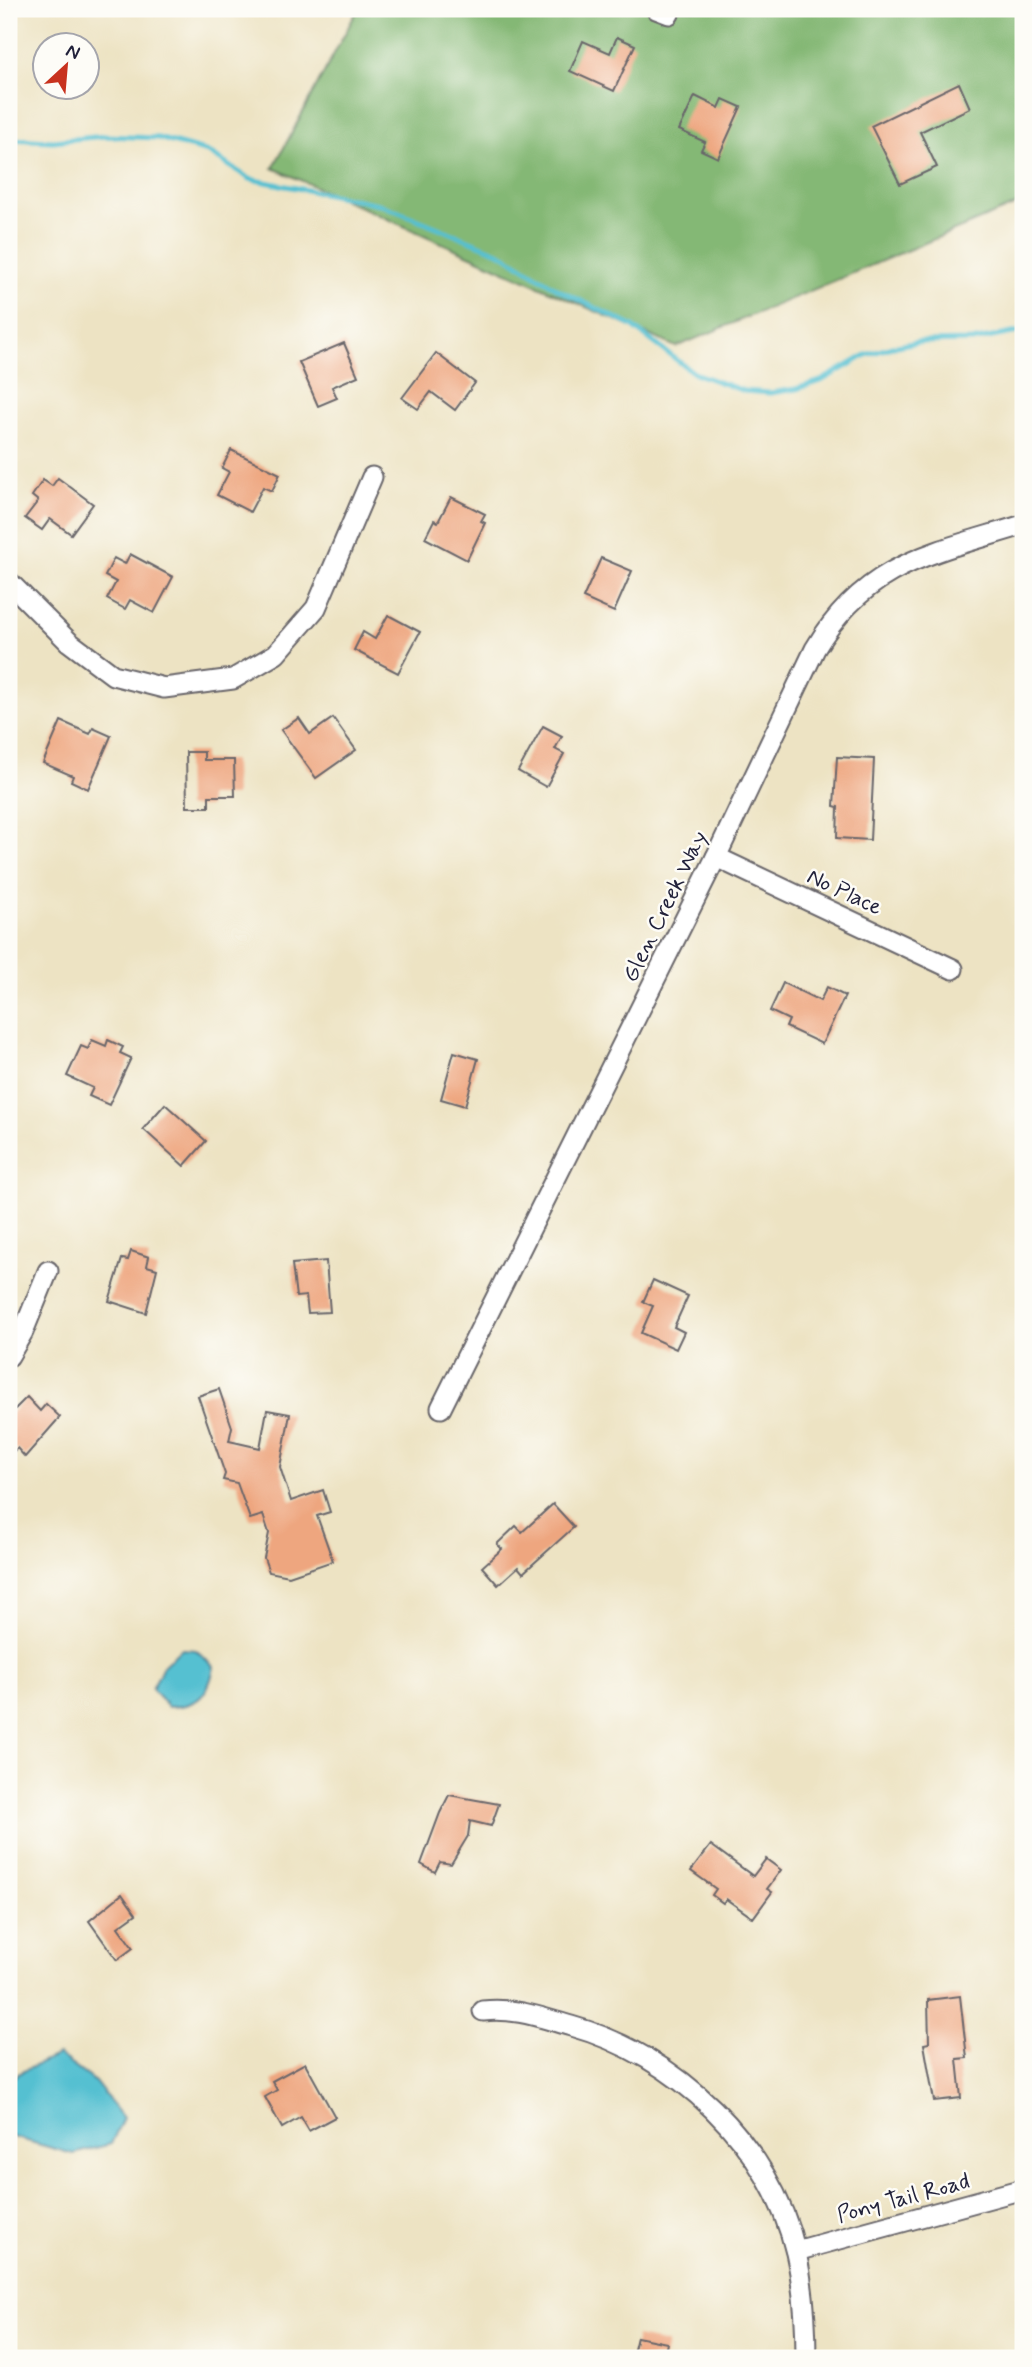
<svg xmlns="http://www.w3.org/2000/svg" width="1032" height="2367" font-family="Mynerve,sans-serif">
<rect width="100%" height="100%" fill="#fdfcf7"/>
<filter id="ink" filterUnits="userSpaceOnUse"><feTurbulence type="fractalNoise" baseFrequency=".0143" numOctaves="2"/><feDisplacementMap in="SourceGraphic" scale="14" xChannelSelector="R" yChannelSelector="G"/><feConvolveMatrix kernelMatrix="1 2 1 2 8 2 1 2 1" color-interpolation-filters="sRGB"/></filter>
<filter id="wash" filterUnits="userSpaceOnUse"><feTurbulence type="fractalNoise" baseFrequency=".00686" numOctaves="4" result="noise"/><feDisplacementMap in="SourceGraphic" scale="28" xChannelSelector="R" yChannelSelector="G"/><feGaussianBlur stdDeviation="1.57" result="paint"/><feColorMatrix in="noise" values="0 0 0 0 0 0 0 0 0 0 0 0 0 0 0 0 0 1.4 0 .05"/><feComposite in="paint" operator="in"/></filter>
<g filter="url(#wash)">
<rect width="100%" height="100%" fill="#ede3c3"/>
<path fill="#84b874" stroke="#536d58" stroke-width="2" d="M358,9H1023V202L676,347L273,168Z"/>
<g fill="#55c0d1" stroke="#3c7186" stroke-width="2">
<path d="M181,1649L196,1650L214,1667C208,1697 197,1706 168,1707L152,1689L163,1666Z"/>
<path d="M58,2055L95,2082L123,2118L111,2144L73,2154L9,2136V2082L17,2074Z"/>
</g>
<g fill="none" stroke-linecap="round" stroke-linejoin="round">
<path stroke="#55c0d1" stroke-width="5" d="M9,139L53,141L105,136L158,138L208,152L250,179L379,204L501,253L561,291L632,326L694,373L744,391L770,393L796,389L821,381L866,355L892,347L917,342L972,341L1023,331"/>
</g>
<g id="blocks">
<g fill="#eea67f">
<path d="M617,37L635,45L614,91L570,71L583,41L610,53Z"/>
<path d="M959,83L970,108L920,132L937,167L900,184L871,126Z"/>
<path d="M695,96L719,108L723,99L741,107L718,158L701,150L705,142L679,130Z"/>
<path d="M344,343L358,376L332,387L337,398L318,406L299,362Z"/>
<path d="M436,353L475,383L455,410L431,392L418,409L402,398Z"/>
<path d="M231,450L280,474L272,491L263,487L250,512L217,495L229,472L222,468Z"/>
<path d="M58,478L93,504L71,534L50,519L42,530L25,518L38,501L32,496L43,480L52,486Z"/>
<path d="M451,497L485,514L481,521L485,523L467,560L425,538L434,520L438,522Z"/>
<path d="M130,554L173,577L154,613L130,600L125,609L107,599L116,582L105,576L114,558L125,564Z"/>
<path d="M601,558L632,571L614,612L583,598Z"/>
<path d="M388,615L420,632L398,673L354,650L363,632L375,639Z"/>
<path d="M299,718L310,734L333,718L356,750L316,778L281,730Z"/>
<path d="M61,721L90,734L93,728L111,736L88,789L71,781L73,776L43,763Z"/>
<path d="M543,726L562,736L555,749L564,754L546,787L518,771Z"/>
<path d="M186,752H204V760H234L235,796H209V807H187Z"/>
<path d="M837,757L874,759L870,840L837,838L838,807L834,806Z"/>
<path d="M783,983L820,1001L827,987L845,996L822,1044L786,1027L789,1020L770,1011Z"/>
<path d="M92,1040L106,1046L108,1040L123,1047L120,1053L131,1058L109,1105L89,1096L93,1088L67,1076L81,1046L88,1049Z"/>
<path d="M454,1052L478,1059L465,1106L441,1099Z"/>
<path d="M165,1104L206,1141L184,1166L143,1129Z"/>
<path d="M131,1251L149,1257L147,1266L157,1269L146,1313L109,1301L122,1259L128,1260Z"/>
<path d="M326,1261L330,1312L308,1313L306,1296L296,1297L292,1264Z"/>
<path d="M653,1280L688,1296L674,1327L684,1332L676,1349L641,1333L653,1306L643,1302Z"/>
<path d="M219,1389L232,1427L229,1441L260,1448L267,1410L290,1414L280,1467L291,1501L323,1490L330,1512L317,1516L333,1561L289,1576L269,1572L264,1558L269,1533L263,1515L250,1519L237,1483L223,1480L225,1474L198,1396Z"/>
<path d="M27,1397L40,1411L46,1404L60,1417L25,1457L17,1448L9,1456V1415Z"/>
<path d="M553,1504L574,1527L523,1573L518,1567L498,1585L482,1567L502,1549L497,1544L516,1526L522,1532Z"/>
<path d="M449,1795L499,1804L491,1826L470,1821L468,1836L451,1864L440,1862L435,1872L421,1864L440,1813Z"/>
<path d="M711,1845L753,1876L766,1859L781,1870L767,1889L772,1892L753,1918L726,1899L723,1903L712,1895L716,1889L691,1871Z"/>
<path d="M122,1894L136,1914L118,1927L133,1948L117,1960L89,1921Z"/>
<path d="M960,1996L967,2058L957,2059L961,2098L934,2101L924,2044L929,2043L928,2000Z"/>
<path d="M305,2063L335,2117L309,2131L301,2117L282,2128L265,2097L277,2090L272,2081Z"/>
<path d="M637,2337L667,2343L664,2358H632Z"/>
</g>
</g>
</g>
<g filter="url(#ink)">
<use href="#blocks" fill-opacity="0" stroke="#69666b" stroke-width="2"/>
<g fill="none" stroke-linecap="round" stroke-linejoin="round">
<defs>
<g id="minor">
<path d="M656,9L669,14"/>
<path d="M9,582L69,642L113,675L164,688L233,679L276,654L316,608L372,477"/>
<path d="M716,857L953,969"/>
<path d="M9,1356L23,1332L48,1271"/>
<path d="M441,1408L716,857L815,649C866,562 934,553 1023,525"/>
<path d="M483,2011C514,2007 542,2018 571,2026C676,2055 771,2144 796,2253C804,2288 806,2322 806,2358"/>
<path d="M796,2251L1023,2189"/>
</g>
</defs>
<use href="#minor" stroke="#69666b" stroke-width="23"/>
<use href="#minor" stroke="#fff" stroke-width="19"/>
</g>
</g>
<g text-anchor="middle" stroke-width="5" stroke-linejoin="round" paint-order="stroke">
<g font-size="23" fill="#22223b" stroke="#fdfcf7">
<text transform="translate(845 891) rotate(25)" y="8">No Place</text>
<text transform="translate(664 906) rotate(-64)" y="8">Glen Creek Way</text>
<text transform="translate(903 2197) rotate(-15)" y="8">Pony Tail Road</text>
</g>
</g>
<rect width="1032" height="2367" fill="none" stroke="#fdfcf7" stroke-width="35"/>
<g transform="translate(66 66) rotate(26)"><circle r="33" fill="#fdfcf7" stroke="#a5a5ac" stroke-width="2"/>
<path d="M0-5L12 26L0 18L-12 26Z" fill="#c8321e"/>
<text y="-10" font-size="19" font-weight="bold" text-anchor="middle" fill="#22223b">N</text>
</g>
</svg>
